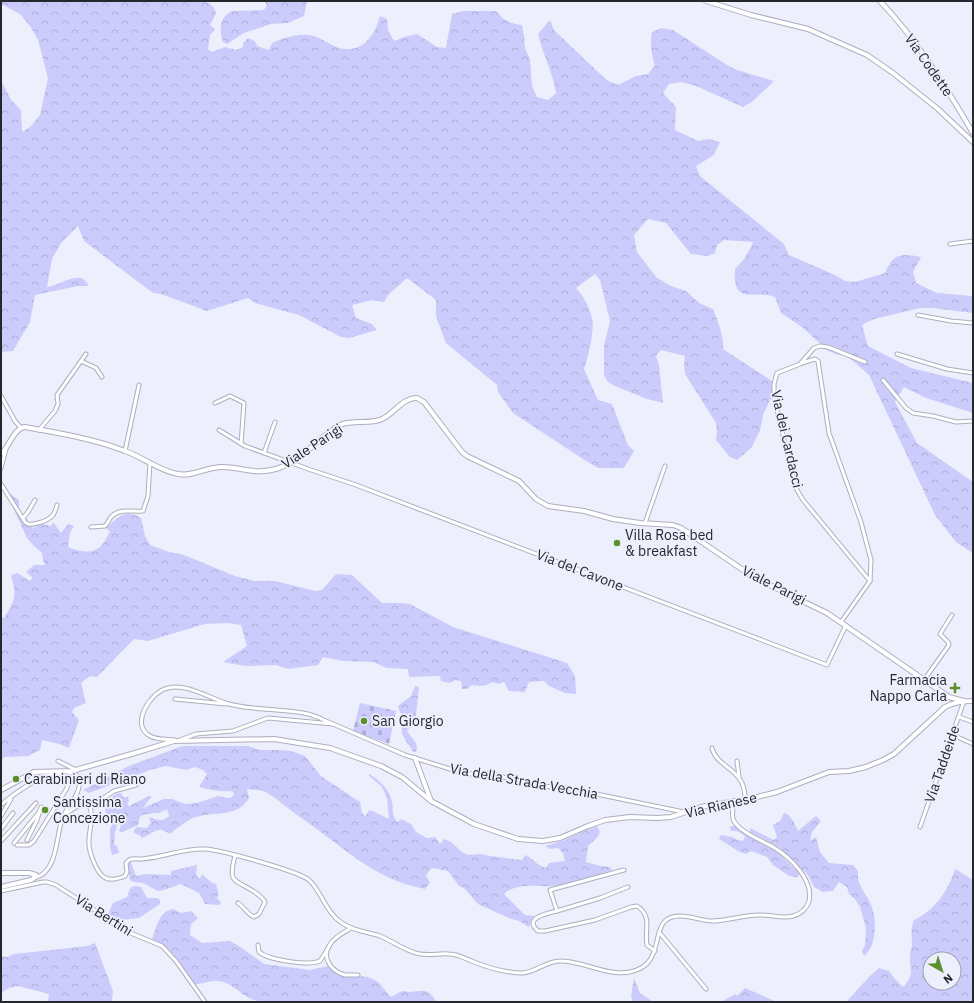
<svg xmlns="http://www.w3.org/2000/svg" width="974" height="1003" font-family="'IBM Plex Sans',sans-serif">
<defs>
<pattern id="forest-crowns" width="20" height="18" patternUnits="userSpaceOnUse"><rect width="20" height="18" fill="#cbccfb"/><path d="M2 6a3 3 0 1 1 6 0M12 15a3 3 0 1 1 6 0" fill="none" stroke="#aeafd7"/></pattern>
<pattern id="cemetery-stones" width="16" height="16" patternUnits="userSpaceOnUse"><rect width="16" height="16" fill="#cbccfb"/><path d="M2 7V4a2 2 0 0 1 4 0v3zM10 15v-3a2 2 0 0 1 4 0v3z" fill="#aeafd7"/></pattern>
</defs>
<rect width="100%" height="100%" fill="#eeeffd"/>
<g fill="url(#forest-crowns)" fill-rule="evenodd">
<path d="M1,1H204C210,3 215,7 216,14L210,25L215,29L210,35L208,49L212,52L225,47L236,50L243,47V43L248,38L255,41L257,46L269,50L272,43C284,38 295,34 308,35C320,36 329,45 339,48C363,54 375,35 380,16L387,19L388,30L394,41L404,37L417,34L437,47L446,48L452,14L463,11H496C503,20 510,24 522,25L524,36L525,48L530,59L532,86L537,97L548,100L556,93C553,72 543,55 538,34L550,20L554,30L597,71L608,81L618,85L636,76L648,74L655,65C651,54 650,44 652,32L661,28L673,30L727,65L737,70L774,81L753,101L743,107L696,86L682,82L669,84L663,93L676,107L675,130L698,141L709,139L720,142L714,155L696,166L700,176L784,244L789,255L835,275L845,281L855,282L885,273C893,253 902,253 921,257L913,272L916,283L937,293L973,296V313L932,308H920L874,319L862,325L868,346L911,368L973,383V413L926,398L904,387L895,402L917,443L973,482V553L956,542L935,515L869,375L847,356L839,355L828,351L802,327L781,313L775,297C755,289 732,307 735,269C743,262 749,252 753,242L724,240L717,245L715,253L708,256L691,254L666,223L648,219L634,235L637,252L657,278L671,286L686,291L699,303L713,309C718,322 724,335 723,349L772,381L777,386L763,415L760,431L751,448L737,460L730,457L716,440L717,432L716,423L685,374L684,366L685,356L661,350L656,356L659,365L663,403L647,399L615,386L608,382L604,375V346L610,321L600,280L595,274L576,288C583,295 590,308 592,319C595,329 588,359 584,369L598,400L612,404L628,445L634,451L624,468H598L583,459L513,413L498,392L497,385L446,343L436,316V300L407,278L388,295L384,302L372,300L352,305L356,318L372,324L377,330L349,338L341,337L299,315L255,303L248,298L207,311L161,294L153,293L84,241L78,226L61,243L52,259L47,287C57,286 74,274 83,279C85,280 88,284 89,286H78L35,295L30,322L13,351L1,352V80L11,100L21,110L22,132L30,127L40,115L48,78L38,40L30,26L20,14L1,4Z"/>
<path d="M264,1L307,2L304,16L288,23L271,24L244,33L227,44L223,42C219,31 219,17 232,11L264,10L267,5Z"/>
<path d="M11,494L19,501V512L28,520V525L34,528L41,524L51,526L53,522L61,533L68,524L74,526L70,533L68,547C78,551 92,555 101,546C105,542 107,536 110,532L106,528C117,518 126,508 141,518L145,536L150,545L169,552L184,555L235,576L254,581H275L315,591L322,590L336,574L352,575L382,603H398L410,604L453,627L567,663L575,676L576,694L565,693L549,686L544,681L529,682L525,692L509,691L504,682L499,684L492,682C486,687 480,686 472,685L467,689H462L461,681L455,680L449,683L441,681L440,676L409,677L408,669L387,668L373,662L343,661L323,657L318,665L288,669L276,665L245,666L223,662L247,646L241,625L228,623L205,624L148,641L134,639L97,677L90,676L81,683L86,703L74,708L72,712L79,720L69,748L59,744L42,740L40,750L28,756L4,757L1,762V617L4,618C15,600 17,596 11,575L18,573L29,581L33,578L26,572L34,565H45L43,560L42,553L33,545L27,538L9,499Z"/>
<path d="M415,686L419,687L415,725L407,730C410,738 420,742 416,752H413C410,746 404,739 402,733C401,728 404,722 402,717C401,713 399,711 398,706L411,696Z"/>
<path d="M182,746H248L260,750H280L291,751L305,756L321,776L360,802L362,813L365,816L370,810L389,819L387,797L381,786L369,776V774H370C380,781 389,789 392,801C393,810 392,815 397,822L402,819L412,825L416,832L427,838L435,837L440,844L444,839L451,842L462,852L468,855L480,854L490,856L522,860L525,855C535,859 534,864 546,868L549,863L565,861L563,853L558,848L550,849L545,846L562,841L596,826C606,834 593,840 588,846L586,862L600,866L610,867L612,870C594,876 574,884 555,886C539,887 517,882 504,894L525,915L535,916L532,919L529,927L519,921L509,918L478,904L464,888L459,886L448,871L432,868L426,875L430,883L425,889C372,879 343,846 300,817C291,811 274,796 265,792C260,790 253,790 247,789L249,798C237,818 216,811 196,817C191,818 174,830 170,834C158,825 153,833 142,838L139,835L134,833V830L137,827L147,828L151,822L149,819L150,817C157,819 162,823 169,816L167,809L159,813H155L142,815L140,817L138,825L122,832H120L119,830L121,826L120,824H118L115,832L114,845L117,846L119,853L112,855L110,847V829L116,817L113,816L107,819L104,803L116,794L121,793L123,797H128L129,801L127,804L129,806L149,796H152L143,808L164,799H172L185,804L197,803L218,796L228,798L232,797L234,794L232,791C221,792 210,790 199,787L207,774L203,770L195,767L186,770L166,766L153,769L89,793L83,790L129,766Z"/>
<path d="M784,813C792,816 795,824 798,831L816,816L821,821L812,832L810,841L816,837L820,852L829,863L853,865L858,871C856,886 866,892 871,905C877,919 877,946 864,956L862,951L865,945L866,928L860,907L855,899L849,894L847,887L839,882L833,891L823,892L814,887L808,875L779,847L750,832V828L774,840L777,837L773,825L780,821Z"/>
<path d="M731,826H735L752,837L776,851L799,873V876L796,877L789,876L773,865L767,857L751,851L746,854L738,851L719,839L721,835L733,837L737,840L743,841L745,837C742,832 737,831 732,831L730,829Z"/>
<path d="M130,860L136,876L147,874L171,875V871L197,865L196,874L198,878H200L202,874L211,882L216,884C217,891 220,891 217,898L220,901L221,904L219,905L205,904L199,893L181,884L164,890L158,891L143,883L133,882L130,880L128,872V861Z"/>
<path d="M955,869L973,880V1002H846L870,976L879,968L889,971L895,979L903,987C916,974 909,969 910,954C910,950 913,946 912,942C912,931 910,932 914,920C934,911 949,890 955,869ZM930,959H954V983H930Z"/>
<path d="M135,886L141,887L147,898H157L160,900V904L139,918L121,920L111,919L108,914L113,903L127,897L130,888Z"/>
<path d="M173,909L181,913L191,911L198,918L191,924L190,935L202,943L230,941L239,946L264,964L310,970L328,966C340,982 358,972 373,979C382,983 384,991 391,997C395,995 399,992 403,991C405,991 407,992 409,992C422,991 429,987 436,1002H266C261,1001 256,1001 251,999C240,994 231,982 218,981C210,980 202,985 194,984C180,963 176,951 152,939C157,927 158,912 173,909Z"/>
<path d="M95,943L113,991L112,1002H48L49,994L18,986L9,988L1,993V956L7,957L14,954L88,946Z"/>
<path d="M634,978L640,993L653,1002H633L631,996Z"/>
<path d="M745,988L777,1002H721L735,994L737,996Z"/>
</g>
<path fill="url(#cemetery-stones)" d="M360,703L396,711L389,744L353,731Z"/>
<g fill="none" stroke-linecap="round" stroke-linejoin="round">
<defs>
<g id="street">
<path d="M950,244L973,241"/>
<path d="M918,315L951,321L973,323"/>
<path d="M897,354L947,369L973,373"/>
<path d="M81,361L96,368L102,377"/>
<path d="M865,362L828,347L820,346L814,348L800,364L777,373L774,384V397L792,473L797,490L803,500L870,581"/>
<path d="M802,363L815,359L818,361L829,433L861,522L871,560L870,581L841,622"/>
<path d="M883,380L906,408L913,413L933,416L956,422L973,421"/>
<path d="M1,396L15,421L21,428"/>
<path d="M215,403L230,396L244,403L241,444"/>
<path d="M39,430L55,411L58,404L57,395L86,354"/>
<path d="M219,430L245,446L311,470L356,485L827,665L846,625"/>
<path d="M125,451L139,385"/>
<path d="M264,453L275,422"/>
<path d="M1,468L6,449"/>
<path d="M1,484L25,522L28,524C35,525 48,521 53,515C55,512 56,509 57,505"/>
<path d="M23,518L28,512L35,500"/>
<path d="M645,523L665,466"/>
<path d="M91,527L105,526C108,523 109,519 112,516C120,508 133,512 143,511L148,496L150,462"/>
<path d="M924,680L949,645L948,642L940,634L952,615"/>
<path d="M175,699L226,704"/>
<path d="M959,717L973,722"/>
<path d="M953,735L973,744"/>
<path d="M175,740C167,739 157,740 150,736C129,725 151,691 168,688C188,683 210,699 229,704C255,711 282,708 308,714C317,716 325,721 333,724"/>
<path d="M180,740L196,734L233,731L268,718L333,724L405,755L463,773L472,774L490,773L530,785L567,788L684,812"/>
<path d="M712,748C715,762 731,767 739,778C744,784 745,792 745,799"/>
<path d="M58,761L76,770"/>
<path d="M737,761L739,777"/>
<path d="M1,805C11,796 41,774 55,774C60,774 65,777 68,782L67,788L34,841L29,845H17"/>
<path d="M90,807L114,791L136,785"/>
<path d="M64,815C72,810 81,801 90,807C94,818 89,829 89,841C88,850 96,872 104,877C109,881 119,879 125,876L127,872L126,863C127,862 128,861 129,860C133,858 138,859 142,859C150,858 157,857 165,855C178,852 191,848 205,849C221,850 298,871 309,880C322,892 326,913 342,923C353,931 368,932 380,936C392,941 401,948 413,952C424,957 437,953 449,954C458,954 466,959 474,962C489,968 506,973 523,973C536,972 548,960 561,961C587,961 615,982 641,968C666,954 648,915 681,916C692,916 702,921 712,921C729,921 745,914 762,915C772,915 783,919 793,916C801,914 807,908 809,901C814,880 790,857 773,847C763,841 737,831 733,819C732,814 733,806 734,801"/>
<path d="M1,816L11,799"/>
<path d="M920,827L964,701"/>
<path d="M1,829L13,813"/>
<path d="M27,840L37,820L41,807"/>
<path d="M1,841L36,803"/>
<path d="M14,843L41,810"/>
<path d="M235,856C227,885 236,879 256,893C260,896 263,898 265,902L259,914L254,917C248,915 244,907 238,903"/>
<path d="M624,870L550,890L557,911C549,913 522,918 538,931H545L595,920L631,907L637,906C653,916 644,931 647,945L655,951"/>
<path d="M34,878C58,873 56,836 62,819C66,807 82,794 79,780C78,774 73,773 67,772"/>
<path d="M1,891L43,882H47L56,885L107,918L121,929L162,946L176,961L205,1002"/>
<path d="M557,911L600,898L628,887"/>
<path d="M351,928C343,933 333,938 329,946C321,959 333,972 345,975C349,975 354,975 358,975"/>
<path d="M659,932L706,989"/>
<path d="M258,945L259,952C269,960 307,966 320,961L329,947"/>
</g>
<g id="secondary">
<path d="M706,1L751,15L808,29L867,55L893,73L938,109L973,142"/>
<path d="M880,1C917,40 946,87 973,133"/>
<path d="M1,454C9,447 14,428 25,427C59,433 94,439 125,451C143,457 159,471 178,474C193,477 206,467 222,467C242,467 254,475 276,469C293,464 310,449 323,437C329,433 334,428 340,425C354,419 369,425 382,419C394,414 403,397 417,398L424,402L462,452L467,456L519,481L536,499L548,506L584,511L613,519L640,523L673,525L681,528L755,578L827,613L949,697L964,701"/>
<path d="M415,758L431,801"/>
<path d="M1,790L34,772L72,771L135,753L174,741L274,739L330,748L381,766L402,777L431,801L474,824L518,839L543,841L560,838L588,826L605,820L630,817L657,818L671,817L701,807L753,798L777,792L829,772L849,771L866,767L883,760L894,754L945,707C954,702 963,701 973,701"/>
<path d="M1,873H29L36,875L34,878L31,880L1,887"/>
</g>
</defs>
<use href="#street" stroke="#adaebe" stroke-width="5"/>
<use href="#secondary" stroke="#adaebe" stroke-width="6"/>
<use href="#street" stroke="#fff" stroke-width="3"/>
<use href="#secondary" stroke="#fff" stroke-width="4"/>
</g>
<g fill="#5b912c" stroke="#eeeffd" stroke-width="1.5">
<circle cx="617" cy="543" r="4"/>
<path d="M953 682h4v4h4v4h-4v4h-4v-4h-4v-4h4z"/>
<circle cx="364" cy="721" r="4"/>
<circle cx="16" cy="779" r="4"/>
<circle cx="45" cy="810" r="4"/>
</g>
<g text-anchor="middle" stroke-width="3.5" stroke-linejoin="round" paint-order="stroke">
<g font-size="14" fill="#26262d" stroke="#eeeffd">
<text transform="translate(929 65) rotate(55)" y="5">Via Codette</text>
<text transform="translate(787 439) rotate(77)" y="5">Via dei Cardacci</text>
<text transform="translate(312 446) rotate(-33)" y="5">Viale Parigi</text>
<text transform="translate(580 570) rotate(21)" y="5">Via del Cavone</text>
<text transform="translate(774 585) rotate(27)" y="5">Viale Parigi</text>
<text transform="translate(942 764) rotate(-71)" y="5">Via Taddeide</text>
<text transform="translate(524 781) rotate(10)" y="5">Via della Strada Vecchia</text>
<text transform="translate(721 805) rotate(-13)" y="5">Via Rianese</text>
<text transform="translate(104 915) rotate(32)" y="5">Via Bertini</text>
</g>
<g font-size="14" fill="#26262d" stroke="#eeeffd" text-anchor="start">
<text x="625" y="540">Villa Rosa bed<tspan x="625" dy="16">&amp; breakfast</tspan></text>
<text x="947" y="685" text-anchor="end">Farmacia<tspan x="947" dy="16">Nappo Carla</tspan></text>
<text x="372" y="726">San Giorgio</text>
<text x="24" y="784">Carabinieri di Riano</text>
<text x="53" y="807">Santissima<tspan x="53" dy="16">Concezione</tspan></text>
</g>
</g>
<rect width="974" height="1003" fill="none" stroke="#26262d" stroke-width="4"/>
<g transform="translate(942 971) rotate(141)"><circle r="19" fill="#eeeffd" stroke="#9e9faa"/>
<path d="M0-3L7 15L0 10L-7 15Z" fill="#5b912c"/>
<text y="-6" font-size="11" font-weight="bold" text-anchor="middle" fill="#26262d">N</text>
</g>
</svg>
